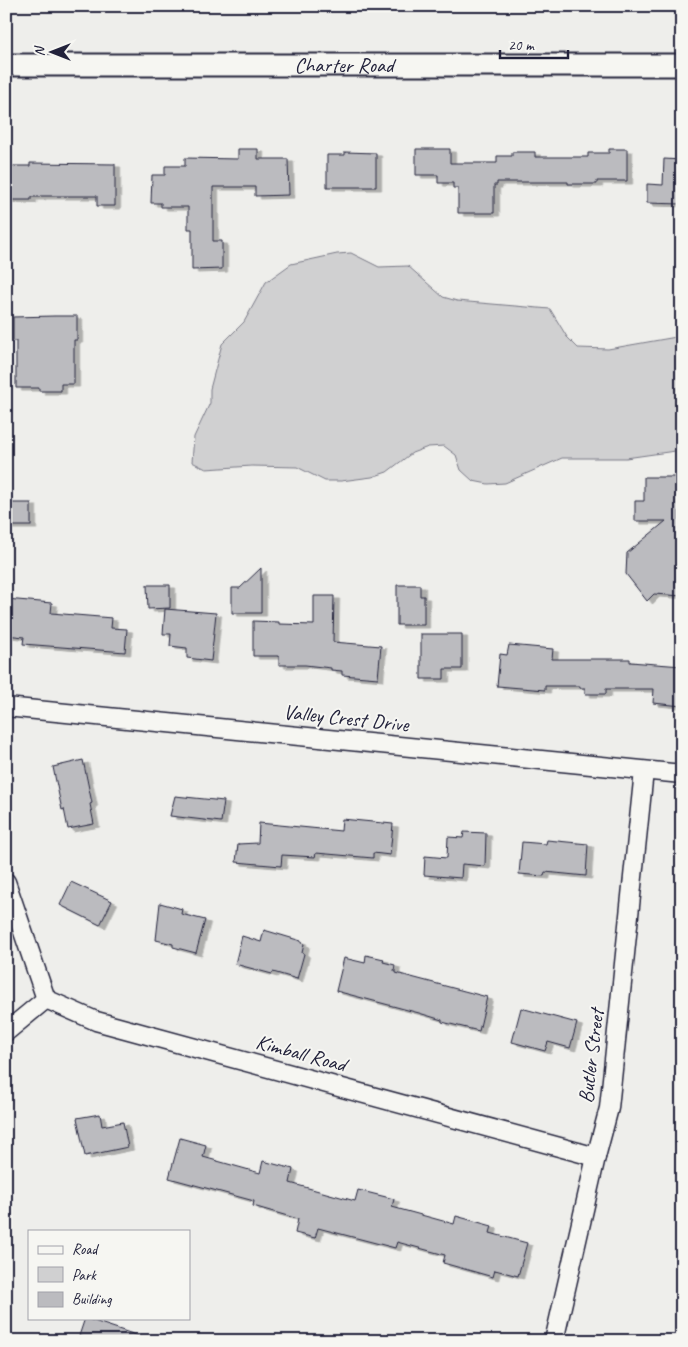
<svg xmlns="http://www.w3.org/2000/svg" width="688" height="1347" font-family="Caveat,sans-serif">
<defs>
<filter id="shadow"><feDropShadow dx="5.5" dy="3" stdDeviation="0" flood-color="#0004"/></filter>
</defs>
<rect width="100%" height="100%" fill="#eeeeeb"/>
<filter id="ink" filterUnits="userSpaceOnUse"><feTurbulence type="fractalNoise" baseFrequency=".02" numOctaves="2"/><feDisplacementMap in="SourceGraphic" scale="10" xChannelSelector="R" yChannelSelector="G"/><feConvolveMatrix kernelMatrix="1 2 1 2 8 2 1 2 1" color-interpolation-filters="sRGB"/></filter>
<g filter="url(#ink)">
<path fill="#d0d0d1" stroke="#797986" d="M351,253L379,267L408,266L443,297L457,301L550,309L567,337L578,348L608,349L682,336V450L626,458H562L505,483L488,484L473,481L461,470L456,455L444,446L428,447L412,453L387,472L372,477L341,481H325L297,467L252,466L206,469L192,462L194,437L210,403V389L222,344L244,322L266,282L291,264L337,254Z"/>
<g fill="#bbbbbf" stroke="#22223b" filter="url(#shadow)">
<path d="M238,149H258V159H288L289,195L255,196V187H213V241H222V269L192,270V229H188V207H161V203H151L152,175H165V166H185V158L238,159Z"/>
<path d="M416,149H450V163H497V156H512V152H535V157H588V153H609V149H627V181H597V184H568V182H497V185H494V213H458V188H453V183H438V175H416Z"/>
<path d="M345,152L376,153V187H327V155H345Z"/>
<path d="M664,159L682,160L681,204L647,203V184L663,185Z"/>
<path d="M30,163L115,164V206H97V196H40V197H31V200H6V166H30Z"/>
<path d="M54,316H77V340H74V384H61V391H39V388H16V341H13V317Z"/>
<path d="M644,477H682V510H679V547H682V596L654,594L647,601L626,574L627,553L666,521H635V501H644Z"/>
<rect x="6" y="503" width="25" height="23"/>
<path d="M261,568V613H232V588H240Z"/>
<path d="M147,585H170V608L148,609Z"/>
<path d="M397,585H420V596H424V625H397Z"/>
<path d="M314,596H334L333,642L381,646L378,678L342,675V671L331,670V668L305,665H279V656H253V621L279,622V624L314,625Z"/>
<path d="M6,599L52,603L51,613L112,618L111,628L127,629L125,652L23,644L24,637L6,635Z"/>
<path d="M165,609L216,613L211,661L187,658V648L170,646L171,634H163Z"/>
<path d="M421,634H462V669H444V679H421Z"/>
<path d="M509,645L553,649L552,659H630V662L682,666V706L653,703L654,689H606V694H585V688H580V686H545V690L497,686L500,654L507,655Z"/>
<path d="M83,760L92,803L90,804L94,824L68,829L64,809L62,810L53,767Z"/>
<path d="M175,796L224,801L221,822L170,816Z"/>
<path d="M342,819L393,824L390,855L373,853V858L316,853L315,857L282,855L281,866L236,862L238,844L258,843L259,823L341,831Z"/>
<path d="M464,832L486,833L485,866L462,864L461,878L424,875L425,856L447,858L448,837L463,838Z"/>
<path d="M547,840L588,844L586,876L545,872L544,876L519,874L522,842L546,844Z"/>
<path d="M71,882L112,901L100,925L60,905Z"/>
<path d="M160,903L182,909L181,914L205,920L196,953L173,947V944L156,940Z"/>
<path d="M264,930L301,941V943L304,944L302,953L304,954L297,979L273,972L272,974L235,964L242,936L261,942Z"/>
<path d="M366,955L384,959L383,962L395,965L394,971H396V973L487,997L479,1031L442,1022V1020L419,1013L336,991L344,958L365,963Z"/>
<path d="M521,1008L577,1023L570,1048L548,1042L545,1051L512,1042Z"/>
<path d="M100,1114L102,1126L123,1122L128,1147L85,1156L77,1118Z"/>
<path d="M180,1138L206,1145L203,1157L260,1173L263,1161L293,1169L290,1183L355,1201L358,1190L394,1199L392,1207L454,1224L456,1216L492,1226L490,1233L527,1243L518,1276L495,1270L493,1277L443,1263L445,1255L397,1242L395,1248L318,1228L315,1238L295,1233L298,1219L253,1206L254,1201L169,1178Z"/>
<path d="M85,1318L142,1337V1341H92L79,1336Z"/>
</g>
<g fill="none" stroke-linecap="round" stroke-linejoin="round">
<defs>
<g id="minor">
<path d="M6,707L682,774"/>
<path d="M6,882L46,999"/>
<path d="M46,999L96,1021L596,1157"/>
<path d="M6,1032L46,999"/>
<path d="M554,1341L596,1157L609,1108L644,771"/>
</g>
<g id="tertiary">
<path id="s1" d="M6,65H682"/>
</g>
</defs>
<use href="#minor" stroke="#22223b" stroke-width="21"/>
<use href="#tertiary" stroke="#22223b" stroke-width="25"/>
<use href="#minor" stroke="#f6f6f2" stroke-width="18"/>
<use href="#tertiary" stroke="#f6f6f2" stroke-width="21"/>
</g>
</g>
<g text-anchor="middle" stroke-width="4" stroke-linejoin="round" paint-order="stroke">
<g font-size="21" fill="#22223b" stroke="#f6f6f2">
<text dy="7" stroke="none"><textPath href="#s1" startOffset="338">Charter Road</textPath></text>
<text transform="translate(346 718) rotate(6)" y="7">Valley Crest Drive</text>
<text transform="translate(301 1053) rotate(15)" y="7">Kimball Road</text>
<text transform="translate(591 1056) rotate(-83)" y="7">Butler Street</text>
</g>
</g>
<rect width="688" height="1347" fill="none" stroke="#f6f6f2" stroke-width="25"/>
<rect x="12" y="12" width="663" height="1322" fill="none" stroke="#22223b" stroke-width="2" filter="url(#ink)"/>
<rect x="28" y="1230" width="162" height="90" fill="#f6f6f2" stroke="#a1a1a9"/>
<rect x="38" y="1246" width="25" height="8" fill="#f6f6f2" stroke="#a1a1a9"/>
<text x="72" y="1254" font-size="15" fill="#22223b">Road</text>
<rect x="38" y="1267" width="25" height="15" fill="#d0d0d1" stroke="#a1a1a9"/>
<text x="72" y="1280" font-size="15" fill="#22223b">Park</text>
<rect x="38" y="1292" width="25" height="15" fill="#bbbbbf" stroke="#a1a1a9"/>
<text x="72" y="1304" font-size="15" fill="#22223b">Building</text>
<g transform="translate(52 52) rotate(270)" stroke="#f6f6f2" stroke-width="4" paint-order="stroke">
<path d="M0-4L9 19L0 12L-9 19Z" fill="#22223b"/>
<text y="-8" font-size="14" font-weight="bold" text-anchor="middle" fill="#22223b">N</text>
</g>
<path d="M500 50v8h68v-8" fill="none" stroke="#22223b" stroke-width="2.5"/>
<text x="508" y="50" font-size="15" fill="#22223b" stroke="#f6f6f2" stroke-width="4" paint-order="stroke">20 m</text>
</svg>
